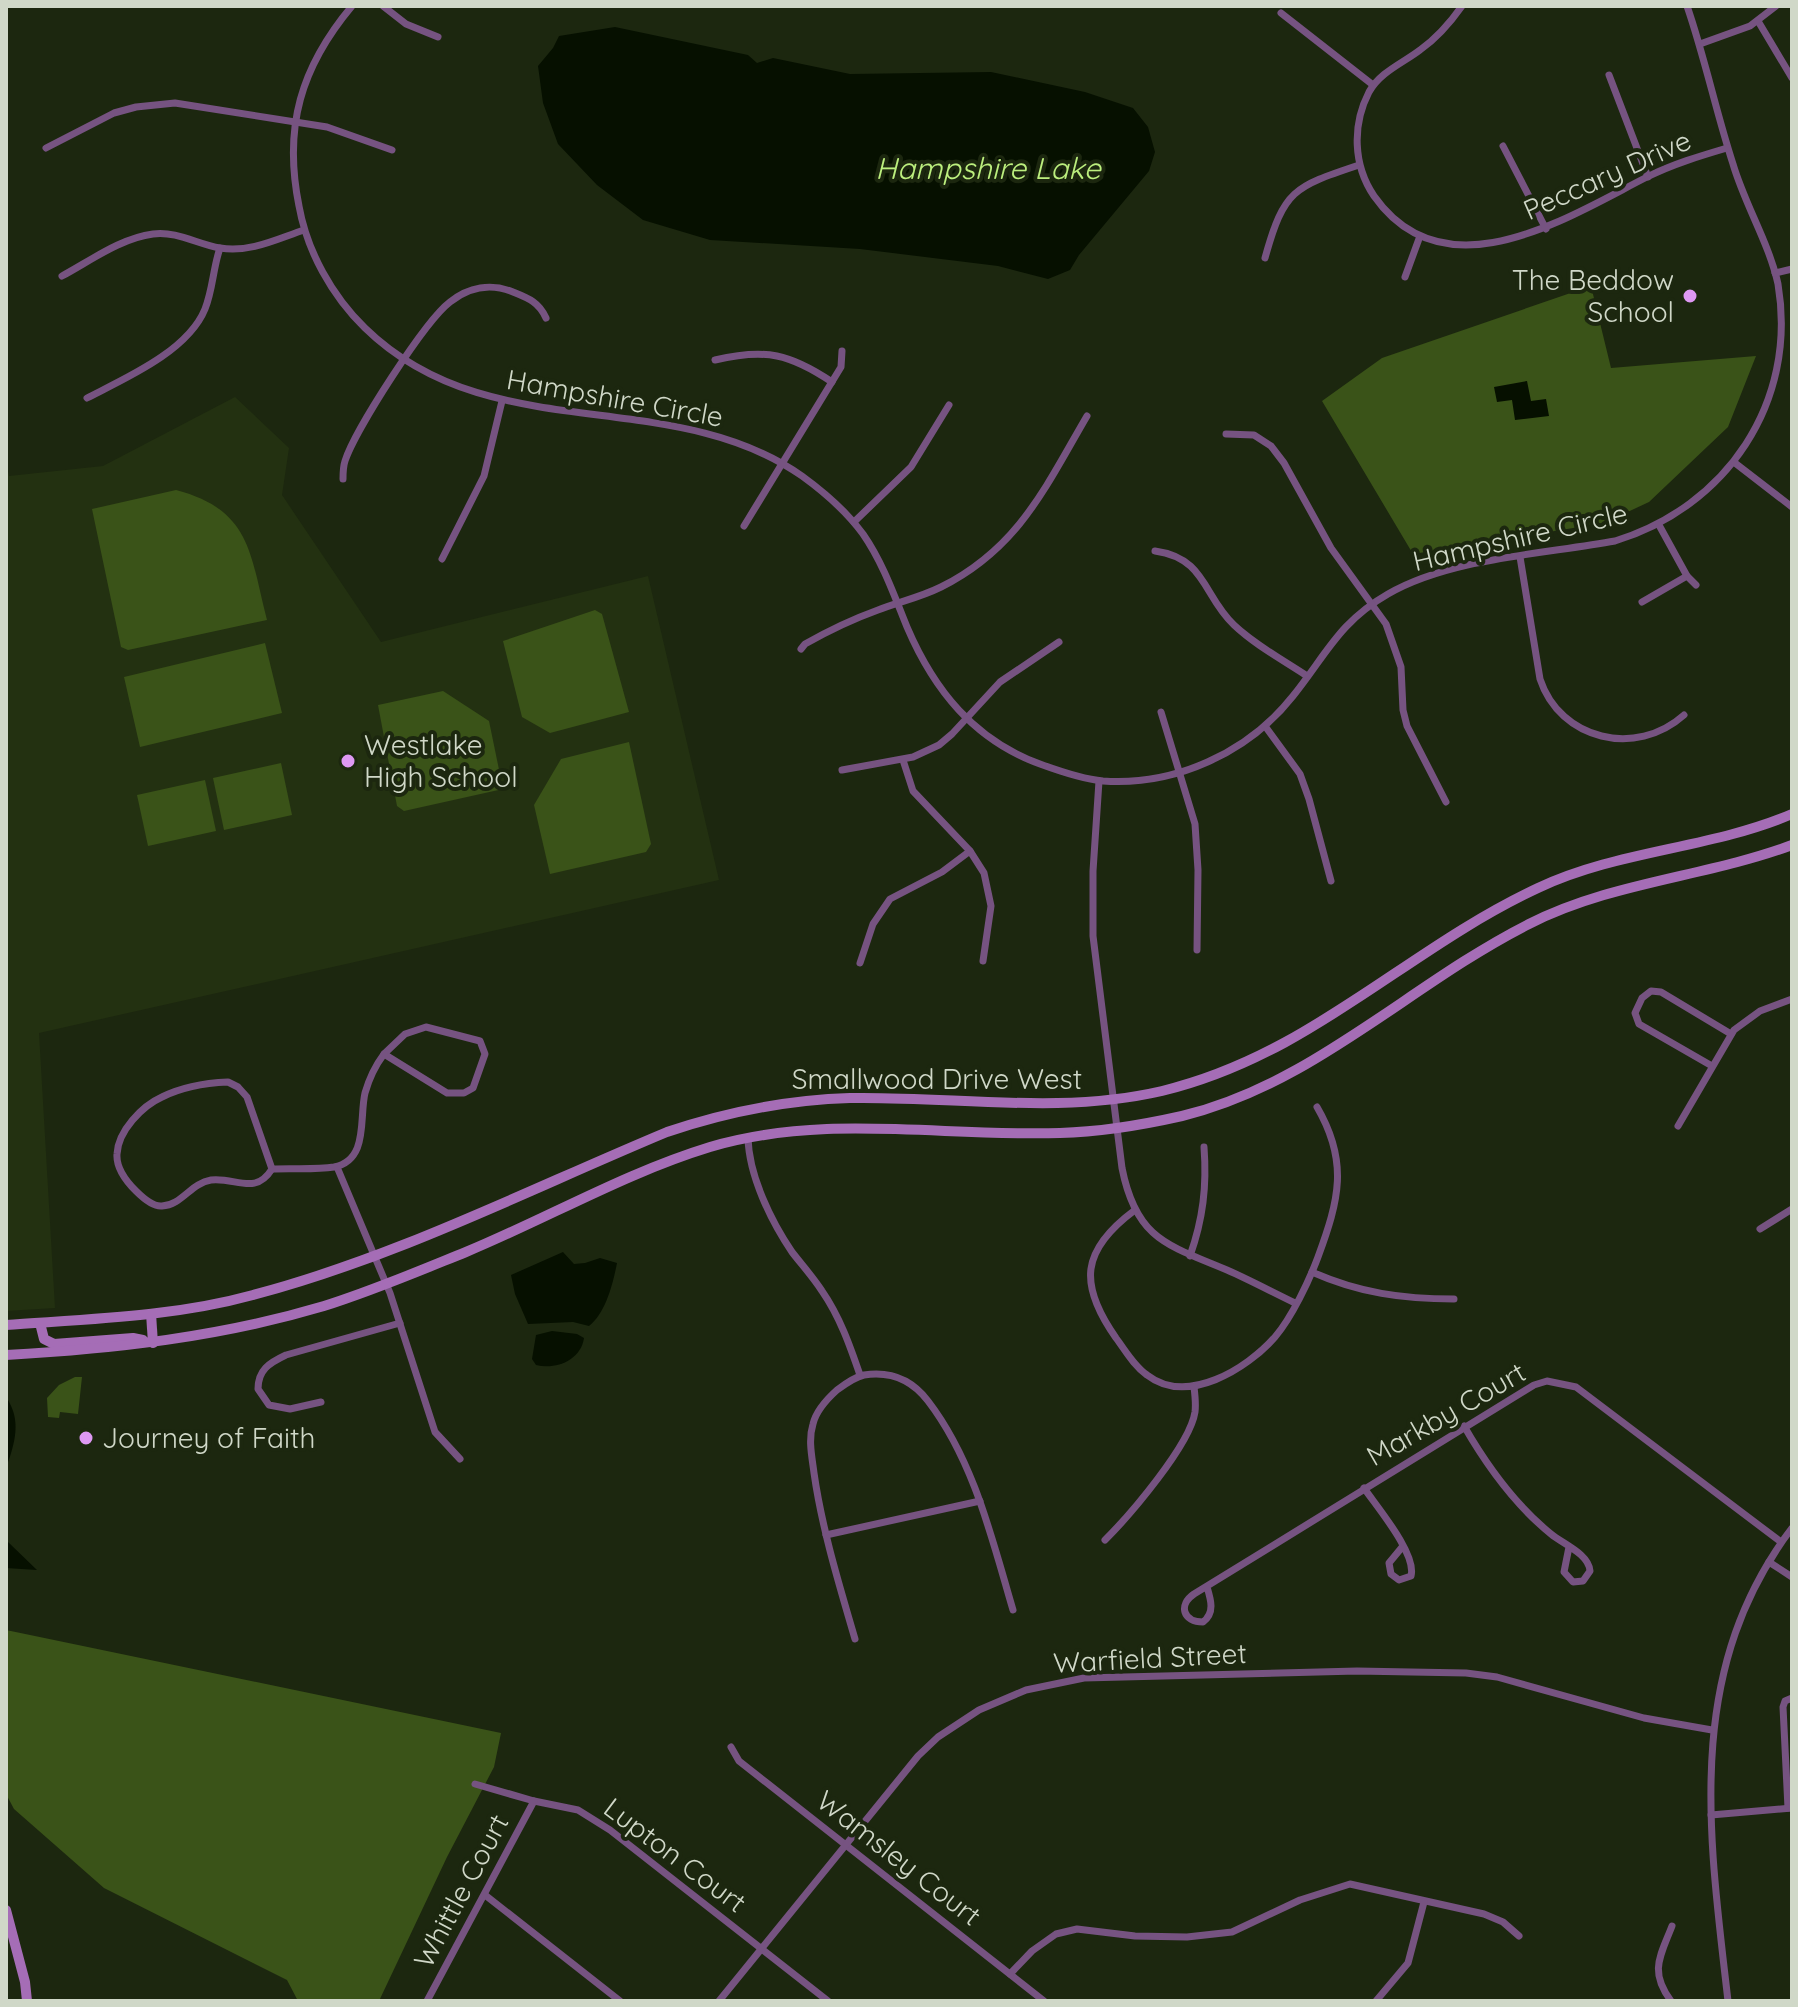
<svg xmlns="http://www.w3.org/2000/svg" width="1798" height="2007" font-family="Quicksand,sans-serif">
<rect width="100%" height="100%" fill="#1c270f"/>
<path fill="#233111" d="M235,397L289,448L282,495L381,642L648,576L719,880L39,1033L55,1308L6,1311V462L9,476L103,466Z"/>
<g fill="#3a5318">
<path d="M1591,286L1611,368L1756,356L1728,427L1649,502L1604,523L1413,554L1322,401L1382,358Z"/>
<path d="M176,490C252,510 250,555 267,620L128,650L121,647L92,509Z"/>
<path d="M595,610L602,614L629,712L550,733L522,717L503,641Z"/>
<path d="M265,643L282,713L140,747L124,677Z"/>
<path d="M443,691L489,721L503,789L404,811L397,806L378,705Z"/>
<path d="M629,742L651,844L646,852L550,874L534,805L561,759Z"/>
<path d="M281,763L292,815L224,830L213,778Z"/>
<path d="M205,780L216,831L148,846L137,795Z"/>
<path d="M75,1377H82L78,1414L60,1412L59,1418L48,1417L47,1398L59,1385Z"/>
<path d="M6,1630L501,1733L494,1767L447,1857L379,2001H298L287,1980L104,1888L14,1809L6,1794Z"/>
</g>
<g fill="#061000">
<path d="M615,27L748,55L757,63L773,58L850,74L991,72L1085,92L1133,108L1148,127L1155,152L1149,171L1079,255L1070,270L1048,279L998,266L860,249L710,240L643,220L597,185L558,144L543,103L538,66L553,48L559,36Z"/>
<path d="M1527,381L1531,401L1546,399L1549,416L1515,420L1512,400L1497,402L1494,387Z"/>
<path d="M563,1252L574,1264L585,1263L600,1258L617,1263C613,1283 606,1313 589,1326L573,1322L528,1324L515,1294L511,1275Z"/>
<path d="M552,1331L577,1334L584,1338C581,1360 556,1370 536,1365L532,1359L536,1335Z"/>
<path d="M6,1397C22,1420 15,1443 6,1468Z"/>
<path d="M6,1538L8,1542L37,1570L6,1568Z"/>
</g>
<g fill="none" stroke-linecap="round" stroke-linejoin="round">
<g stroke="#765381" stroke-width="7">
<path d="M352,6C301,67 283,127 299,206C307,251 332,296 365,328C490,450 670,383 802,476C824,492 847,512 863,534C883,563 894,595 907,627C934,690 974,740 1040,764C1059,771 1082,779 1103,781C1175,786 1248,753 1293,696C1326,655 1339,622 1388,594C1450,558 1544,554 1615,541C1726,507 1798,403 1778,284C1769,243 1745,205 1733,164C1716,112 1705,58 1687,6"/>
<path d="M383,6L406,24L438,37"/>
<path d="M1462,6C1450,23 1437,38 1420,50C1403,63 1380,72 1369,92C1352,125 1353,165 1374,196C1445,297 1568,217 1647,177C1673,164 1700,156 1727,148"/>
<path d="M1281,13L1373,85"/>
<path d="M1758,21L1792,78"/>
<path d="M1700,44L1750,26L1776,6"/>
<path d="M1609,75L1648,177"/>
<path d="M1503,146L1546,229"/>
<path d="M46,148L114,113L136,107L175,103L327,127L392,150"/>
<path d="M1265,258C1284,190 1293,187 1359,165"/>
<path d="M1775,273L1792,269"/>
<path d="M62,276C90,261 121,238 153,234C177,231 197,244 220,248C250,253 277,239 304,230"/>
<path d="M1405,277L1420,236"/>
<path d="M715,360C766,348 790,354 832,382"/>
<path d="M87,398C126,378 188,351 205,309C213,289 213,268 220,248"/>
<path d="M1226,434L1254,435L1271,446L1284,463L1331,548L1386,624L1401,667L1403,710L1407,726L1446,802"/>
<path d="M1735,463L1792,507"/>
<path d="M343,479C343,473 343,467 345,461C355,430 425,321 450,302C469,287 491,283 513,292C528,298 539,302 546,318"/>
<path d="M854,522L911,467L949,405"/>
<path d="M1659,525L1687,576L1696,585"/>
<path d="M744,526L841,367L842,351"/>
<path d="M1155,551C1206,558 1203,596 1234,625C1255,645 1283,660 1307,676"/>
<path d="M1520,557L1540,679C1560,740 1636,758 1684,715"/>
<path d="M442,559L484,476L502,401"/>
<path d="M1642,602L1687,576"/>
<path d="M801,649L805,644C828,631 853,619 878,610C899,602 921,597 941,587C1019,548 1046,486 1087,416"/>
<path d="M1161,712L1195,824L1198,870L1197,950"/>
<path d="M1265,726L1300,774L1309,799L1331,881"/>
<path d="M903,760L913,791L970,851L984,873L991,906L983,961"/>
<path d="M842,770L913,757L939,745L952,734L1000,682L1059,642"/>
<path d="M1099,781L1093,871V936L1122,1168C1136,1239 1167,1245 1227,1270C1250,1280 1272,1292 1295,1303"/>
<path d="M860,963L873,924L890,899L942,872L970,851"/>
<path d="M426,1027L480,1041L485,1054L473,1088L464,1093H447L384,1054L405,1034Z"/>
<path d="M1712,1066L1639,1024L1635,1013L1642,998L1651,991L1661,992L1731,1034"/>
<path d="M228,1082L238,1087L247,1097L272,1169C255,1196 236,1177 211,1180C191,1183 182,1205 162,1206C153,1207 143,1198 136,1191C127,1182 116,1168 117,1154C118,1131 142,1106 162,1097C182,1087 205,1083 228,1082Z"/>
<path d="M1678,1126L1734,1030L1760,1011L1792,999"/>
<path d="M748,1138C749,1176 771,1221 792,1252C802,1265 813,1277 822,1291C840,1317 850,1346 860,1375"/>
<path d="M337,1167L390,1293L435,1432L460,1459"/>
<path d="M272,1169C292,1168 315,1170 334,1167C369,1160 359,1118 365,1093C369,1079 375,1066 384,1054"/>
<path d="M1135,1210C1081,1250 1078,1284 1116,1338C1125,1350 1134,1366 1147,1375C1187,1406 1247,1369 1275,1337C1292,1317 1309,1281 1318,1257C1339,1200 1349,1162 1317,1107"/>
<path d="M1760,1229L1792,1209"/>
<path d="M1190,1256C1203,1219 1207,1186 1204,1147"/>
<path d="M1312,1272C1359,1293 1403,1299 1454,1299"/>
<path d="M321,1402L290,1409L269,1405L258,1389C258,1370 269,1363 286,1355L400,1323"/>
<path d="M1464,1426C1487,1466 1514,1504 1551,1534C1563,1544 1589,1554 1590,1571L1583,1581L1573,1582L1564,1572L1569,1547"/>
<path d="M1364,1488C1377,1507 1417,1554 1411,1576L1399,1580L1391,1574L1389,1563L1403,1546"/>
<path d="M826,1535L980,1501"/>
<path d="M1105,1540C1130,1515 1190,1445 1195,1412C1196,1404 1195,1395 1194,1387"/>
<path d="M1769,1562L1792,1577"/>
<path d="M1207,1587C1211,1600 1215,1613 1203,1622C1183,1622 1178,1605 1194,1594L1534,1385L1547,1381L1576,1387L1781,1542"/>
<path d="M855,1639C839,1584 822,1529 814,1473C812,1457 808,1440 813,1424C816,1411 827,1399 837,1390C845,1384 855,1377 864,1375C890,1371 912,1380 928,1401C974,1461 992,1539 1013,1610"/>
<path d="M731,1747L739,1761L1044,2001"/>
<path d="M475,1784L534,1801L578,1810L610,1830L828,2001"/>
<path d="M1788,1808L1783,1707L1785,1701L1792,1698"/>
<path d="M1711,1815L1792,1808"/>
<path d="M485,1895L620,2001"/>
<path d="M1010,1974L1032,1951L1056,1934L1077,1929L1135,1936L1187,1937L1232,1932L1300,1900L1350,1884L1484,1914L1503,1922L1519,1936"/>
<path d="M427,2001L534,1801"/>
<path d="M719,2001L918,1756L938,1737L979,1710L1026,1690L1084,1678L1357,1671L1466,1673L1497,1677L1644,1718L1712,1730"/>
<path d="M1376,2001L1408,1963L1424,1902"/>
<path d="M1671,2001C1649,1971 1660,1957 1672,1926"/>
<path d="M1728,2001C1709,1835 1683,1671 1792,1528"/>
</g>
<g stroke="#a56db6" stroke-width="10">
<path d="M151,1314L153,1343"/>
<path d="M40,1323L44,1339L54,1344L133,1338L143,1340"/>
<path d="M6,1325C89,1319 173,1317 253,1295C397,1257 530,1189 667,1132C726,1112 787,1100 850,1098C955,1096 1058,1115 1162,1091C1311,1055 1405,950 1538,888C1618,850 1710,849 1792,814"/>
<path d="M6,1355C114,1349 220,1337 324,1306C372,1291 419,1271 466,1252C548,1218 625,1173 710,1147C825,1113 942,1137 1060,1133C1100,1132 1142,1125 1182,1116C1314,1084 1410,984 1529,924C1611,882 1706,877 1792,845"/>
<path d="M6,1910L25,1982L27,2001"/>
</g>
</g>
<g fill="#de98f3" stroke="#1c270f" stroke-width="3">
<circle cx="1690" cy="296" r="8"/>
<circle cx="348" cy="761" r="8"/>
<circle cx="86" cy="1438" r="8"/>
</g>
<g text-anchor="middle" stroke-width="8" stroke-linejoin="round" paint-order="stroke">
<g font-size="28" fill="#d0d8c8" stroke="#1c270f">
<text transform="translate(1607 175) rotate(-24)" y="10">Peccary Drive</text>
<text transform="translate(615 398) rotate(10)" y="10">Hampshire Circle</text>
<text transform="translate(1520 537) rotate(-13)" y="10">Hampshire Circle</text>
<text x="937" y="1089">Smallwood Drive West</text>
<text transform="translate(1446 1414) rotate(-30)" y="10">Markby Court</text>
<text transform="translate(1150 1658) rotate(-3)" y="10">Warfield Street</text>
<text transform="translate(675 1855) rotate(37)" y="10">Lupton Court</text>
<text transform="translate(899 1858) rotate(38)" y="10">Wamsley Court</text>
<text transform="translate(461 1891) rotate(-62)" y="10">Whittle Court</text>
</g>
<g font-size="28" fill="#d0d8c8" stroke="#1c270f" text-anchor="start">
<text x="1674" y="290" text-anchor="end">The Beddow<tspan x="1674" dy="32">School</tspan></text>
<text x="364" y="755">Westlake<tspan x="364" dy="32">High School</tspan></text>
<text x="102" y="1448">Journey of Faith</text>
</g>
<g font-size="30" font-style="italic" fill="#bcef7e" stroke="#1c270f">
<text x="988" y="179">Hampshire Lake</text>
</g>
</g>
<rect width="1798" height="2007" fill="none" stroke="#d0d8c8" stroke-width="16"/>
</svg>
